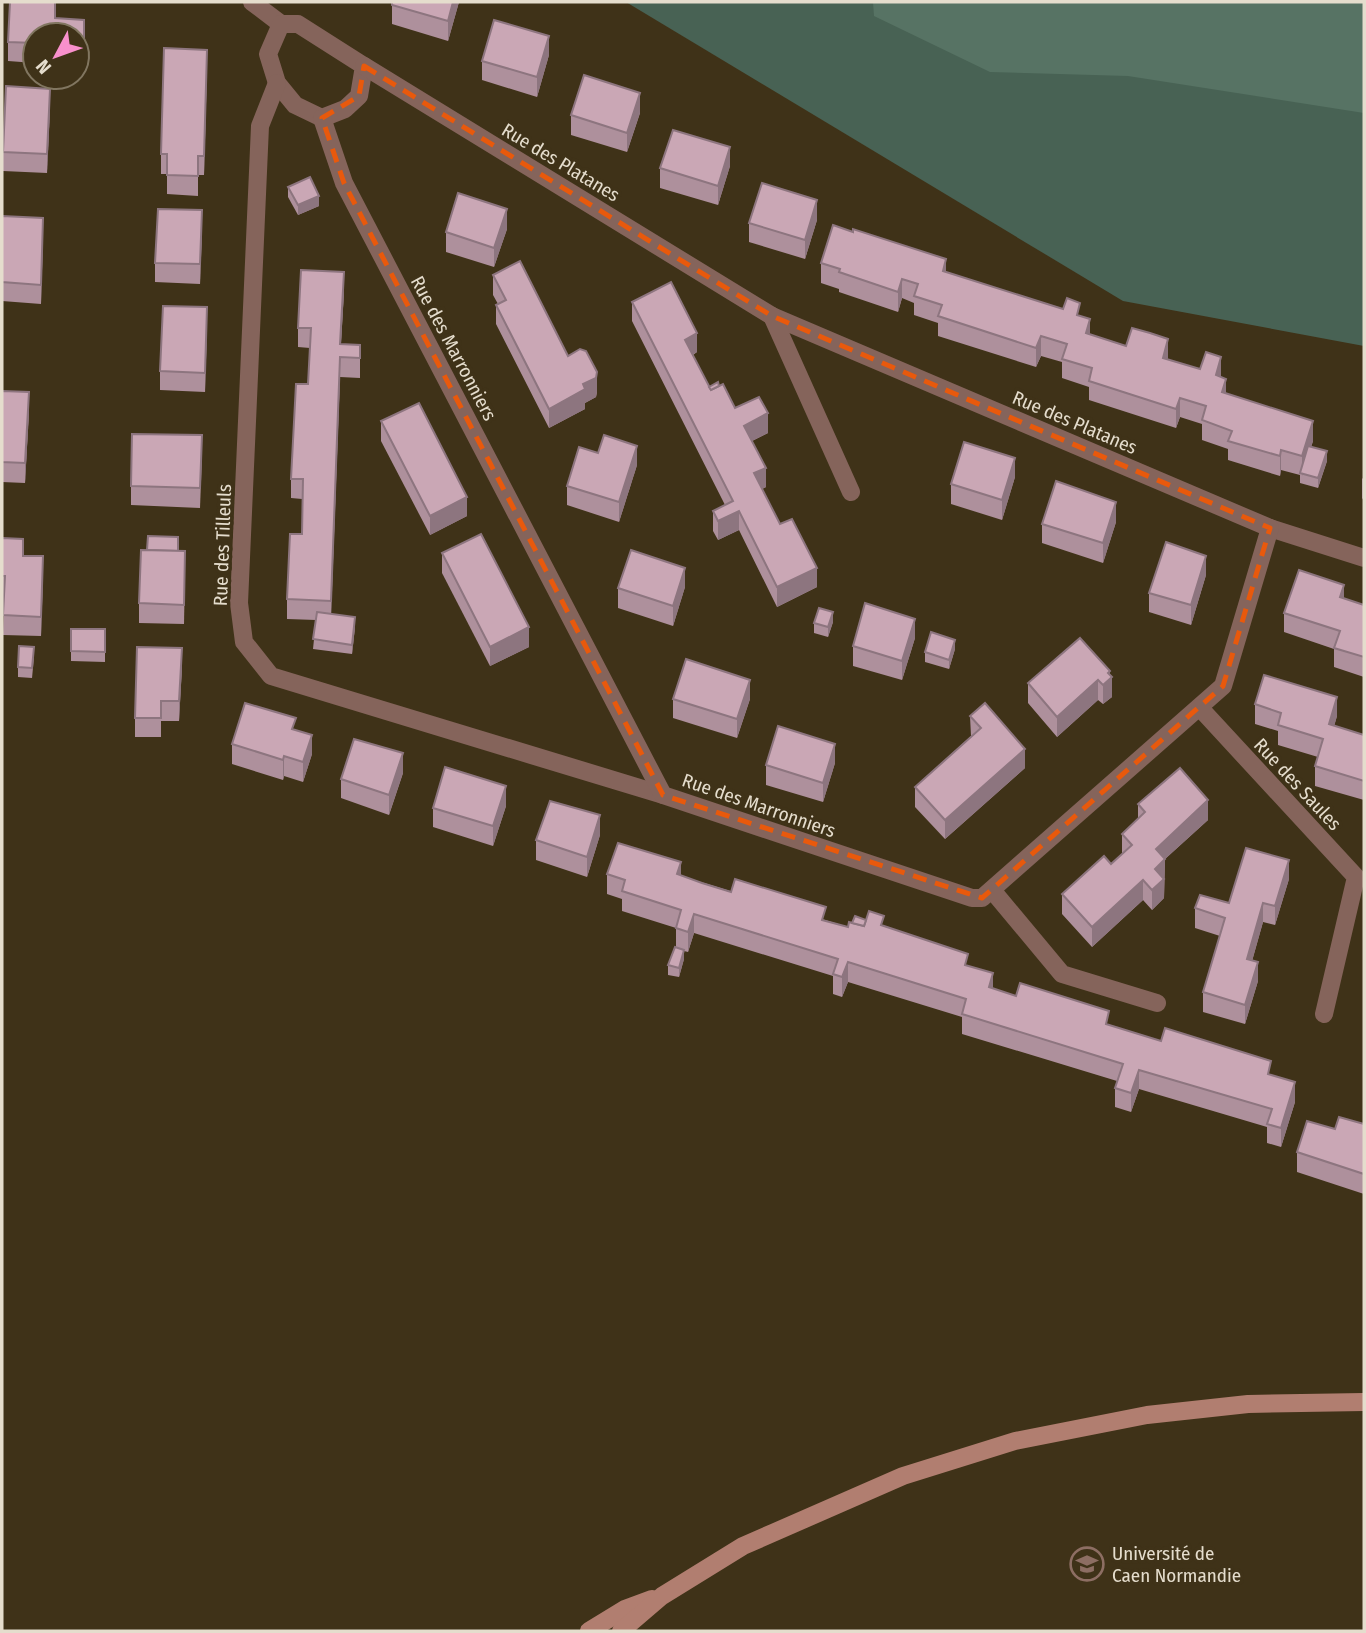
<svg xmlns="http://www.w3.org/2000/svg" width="1366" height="1633" font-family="'Fira Sans Condensed',sans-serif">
<rect width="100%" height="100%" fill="#3f3218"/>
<path fill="#486254" d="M626,2H1364V346L1123,301Z"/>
<path fill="#577364" d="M873,2H1364V113L1128,76L990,72L874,16Z"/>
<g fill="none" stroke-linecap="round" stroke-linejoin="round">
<g stroke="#85645b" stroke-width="18">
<path d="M252,2L281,24"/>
<path d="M281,24H298L364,66L359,96L345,109L322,118L295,105L277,83L268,54Z"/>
<path d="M364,66L772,316L1270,528L1364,558"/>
<path d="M277,83L260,126L239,603L244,642L271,676L663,795"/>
<path d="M322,118L344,183L663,795L972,898H982L1223,686L1270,528"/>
<path d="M772,316L851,492"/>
<path d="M1200,708L1356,877L1324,1014"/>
<path d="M992,890L1062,974L1157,1003"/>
</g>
<g stroke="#b17e70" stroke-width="18">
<path d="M589,1631L625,1609L652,1599"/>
<path d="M621,1631L662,1596L743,1546L903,1476L1015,1441L1147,1415L1248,1404L1364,1402"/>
</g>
</g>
<g fill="#ae909c">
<path d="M459,2L448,41L392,24V5Z"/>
<path d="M55,18L84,20V65L77,64V35H35V63L8,61V42Z"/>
<path d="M549,55L537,97L482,80V61Z"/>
<path d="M207,69L204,175H198V196L167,194V174H161V154Z"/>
<path d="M50,108L47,173L3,171V152Z"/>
<path d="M640,113L627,152L571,135V115Z"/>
<path d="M730,166L718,205L660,188V168Z"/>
<path d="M288,187L319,206L298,215L288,197Z"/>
<path d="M2,216L43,238L41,304L2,301Z"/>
<path d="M817,220L805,259L749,242V223Z"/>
<path d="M507,229L494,267L446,252V232Z"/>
<path d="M202,230L200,284L155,282V263Z"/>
<path d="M821,263L946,272L1080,316L1090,334L1221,377L1226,393L1313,441L1311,447L1327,461L1318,488L1300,483V475L1281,470L1280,476L1228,460V449L1202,440V424L1180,417L1176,428L1089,400V387L1062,378V362L1041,356L1036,367L938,336V323L914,315V303L902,298L898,312L839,292V289L821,283Z"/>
<path d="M493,275L568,356L597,392L596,397L585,403V409L549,428L496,324V305L498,304L493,295Z"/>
<path d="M344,292L341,344L360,345V378L340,377L331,614L355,627L352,654L313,649L316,620L287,619V599L302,534V499L291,498V479L308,384L310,348L298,347V328Z"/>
<path d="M632,302L697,352L693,355L709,387L768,433L752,441L766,487L762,489L780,524L817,587L777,607L739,530L718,540L713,531V511L725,505L632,321Z"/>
<path d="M207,327L205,392L160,390V371Z"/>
<path d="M2,391L29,412L25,483L2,482Z"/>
<path d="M381,421L467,516L430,535L381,441Z"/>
<path d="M202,455L200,508L131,505V486Z"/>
<path d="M637,465L619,522L567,505V486Z"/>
<path d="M1015,477L1002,520L951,504V484Z"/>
<path d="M1364,477V501L1362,498V479Z"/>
<path d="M1116,522L1103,563L1042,543V524Z"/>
<path d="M2,538L23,556L43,576L41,636L3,635L4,595H2Z"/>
<path d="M178,551L185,571L184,624L139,623V603Z"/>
<path d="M442,553L529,647L490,666L442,573Z"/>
<path d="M1206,575L1191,625L1149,612V593Z"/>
<path d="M685,587L673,626L618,608V588Z"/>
<path d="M1344,598L1364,605V677L1334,667V649L1284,632V613Z"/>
<path d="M833,622L828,637L814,633V623Z"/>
<path d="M71,629H105V662L71,661Z"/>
<path d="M915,638L902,680L853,666V646Z"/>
<path d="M955,649L949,669L925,662V652Z"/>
<path d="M34,657L32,678L18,677V667Z"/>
<path d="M182,667L179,721H161V737H135V718Z"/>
<path d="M1110,676L1112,697L1103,704L1098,700L1057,737L1028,703V683Z"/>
<path d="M673,699H750L737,738L673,718Z"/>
<path d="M1255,704L1337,716L1334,726L1364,735V800L1315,786V766L1318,757L1278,745V731L1255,724Z"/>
<path d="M970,716L1025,768L945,839L915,807V787L971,736Z"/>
<path d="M296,730L312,754L303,782L284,776L283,780L232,764V744Z"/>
<path d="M835,763L823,802L766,785V765Z"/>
<path d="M403,773L389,815L341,798V779Z"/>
<path d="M1138,804L1208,820L1165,859L1164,898L1152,910L1143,900L1092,947L1062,914V894L1111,864L1122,854V834L1138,819Z"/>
<path d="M506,806L493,846L433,827V808Z"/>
<path d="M600,835L587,877L536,860V840Z"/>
<path d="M607,874L681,876L848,927L884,926L968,966L993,989L1271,1075L1295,1102L1281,1147L1267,1143V1127L1139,1089L1131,1112L1115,1107V1088L1117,1081L962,1034V1017L848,982L842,997L833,994V976L694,933L688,952L684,951V959L679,977L668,975V965L676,947V928L622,911V899L607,894Z"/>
<path d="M1289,879L1275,925L1263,922L1252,961L1258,981L1245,1024L1203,1012V992L1220,936L1195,928V908L1229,903Z"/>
<path d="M1364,1124V1194L1297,1172V1152L1335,1129Z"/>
</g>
<g fill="#8d757f">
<path d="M453,2H459L448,41V21Z"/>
<path d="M549,36V55L537,97V77Z"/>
<path d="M207,50V69L204,175V156Z"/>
<path d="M50,89V108L47,173V154Z"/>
<path d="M640,93V113L627,152V133Z"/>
<path d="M730,147V166L718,205V186Z"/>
<path d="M319,196V206L298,215V205Z"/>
<path d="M817,200V220L805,259V240Z"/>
<path d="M507,209V229L494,267V248Z"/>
<path d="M202,210V230L200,284V264Z"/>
<path d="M43,218V238L41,304V285Z"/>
<path d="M946,259V278L943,271Z"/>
<path d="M344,272V292L340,357Z"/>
<path d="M902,279V298L898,312V292Z"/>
<path d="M207,307V327L205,392V373Z"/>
<path d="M1090,319V338L1086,333Z"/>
<path d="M697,333V352L685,359V340Z"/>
<path d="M1041,336V356L1036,367V348Z"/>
<path d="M1168,339V359L1163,358Z"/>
<path d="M340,357V377L331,620V601Z"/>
<path d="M1221,357V377L1216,375Z"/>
<path d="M597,372V392L596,397L585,403V409L549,428V409L583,384Z"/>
<path d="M1226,379V398L1222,392Z"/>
<path d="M29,392V412L25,483V463Z"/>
<path d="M1180,398V417L1176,428V409Z"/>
<path d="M768,413V433L744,445V426Z"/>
<path d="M1313,421V441L1302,476V456Z"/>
<path d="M637,446V465L619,522V502Z"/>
<path d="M1281,450V470L1280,476V456Z"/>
<path d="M1327,451V461L1318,488V478Z"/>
<path d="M1015,458V477L1002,520V500Z"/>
<path d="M766,468V487L754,493V473Z"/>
<path d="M467,497V516L430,535V516Z"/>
<path d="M1116,502V522L1103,563V543Z"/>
<path d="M739,511V530L718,540V521Z"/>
<path d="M43,556V576L41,636V617Z"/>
<path d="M1206,556V575L1191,625V605Z"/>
<path d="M685,568V587L673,626V606Z"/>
<path d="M817,568V587L777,607V587Z"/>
<path d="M1344,585V604L1340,597Z"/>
<path d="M833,612V622L828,637V627Z"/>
<path d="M355,617V627L352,654V645Z"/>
<path d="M915,619V638L902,680V661Z"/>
<path d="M529,627V647L490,666V647Z"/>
<path d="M955,640V649L949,669V660Z"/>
<path d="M182,648V667L179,721V701Z"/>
<path d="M1110,671V678L1112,677V697L1103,704V685L1108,673Z"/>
<path d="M750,680V699L737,738V719Z"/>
<path d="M1098,680V700L1057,737V717Z"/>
<path d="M1337,697V716L1329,744V724Z"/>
<path d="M312,735V754L303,782V762Z"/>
<path d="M835,744V763L823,802V783Z"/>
<path d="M1025,749V768L945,839V820Z"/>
<path d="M403,753V773L389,815V795Z"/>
<path d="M284,756V776L283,780V760Z"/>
<path d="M506,786V806L493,846V826Z"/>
<path d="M1208,800V820L1165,859L1164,898L1152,910V890L1156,849Z"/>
<path d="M600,815V835L587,877V857Z"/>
<path d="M1289,860V879L1275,925V906Z"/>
<path d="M681,862V881L677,874Z"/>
<path d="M1143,880V900L1092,947V927Z"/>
<path d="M1263,903V922L1247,979V959Z"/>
<path d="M694,914V933L688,952V932Z"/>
<path d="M684,950V959L679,977V968Z"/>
<path d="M848,962V982L842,997V977Z"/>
<path d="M1258,962V981L1245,1024V1005Z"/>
<path d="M993,973V993L989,987Z"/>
<path d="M1139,1070V1089L1131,1112V1093Z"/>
<path d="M1295,1082V1102L1281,1147V1128Z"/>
</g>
<g fill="#caa7b5" stroke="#8d757f" stroke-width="2">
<path d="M10,2H55V18L84,20V45H77V35H35V43L8,42Z"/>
<path d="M392,2H453L448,21L392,5Z"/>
<path d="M494,20L549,36L537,77L482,61Z"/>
<path d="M164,48L207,50L204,156H198V176L167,175V154H161Z"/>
<path d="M584,75L640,93L627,133L571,115Z"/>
<path d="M6,86L50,89L47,154L3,152Z"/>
<path d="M673,130L730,147L718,186L660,168Z"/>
<path d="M310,177L319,196L298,205L288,187Z"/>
<path d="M762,183L817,200L805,240L749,223Z"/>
<path d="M458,193L507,209L494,248L446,232Z"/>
<path d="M158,209L202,210L200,264L155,263Z"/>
<path d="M2,216L43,218L41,285L2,282Z"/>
<path d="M833,225L853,232V229L946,259L943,271L1063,309L1067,298L1080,303L1077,315L1090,319L1086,333L1126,346L1132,328L1150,333L1168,339L1163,358L1200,369L1206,352L1221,357L1216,375L1226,379L1222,392L1313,421L1302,456L1281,450L1280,456L1228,441L1232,431L1202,420L1206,406L1180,398L1176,409L1089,381L1092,368L1062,359L1067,344L1041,336L1036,348L938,316L942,305L914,296L918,284L902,279L898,292L839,272L840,269L821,263Z"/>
<path d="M520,261L568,356L580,349L586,351L597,372L596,378L583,384L585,389L549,409L496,305L506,300L493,275Z"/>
<path d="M301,270L344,272L340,344L360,345V358L340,357L331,601L287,599L290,534H302L303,479H291L296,384H308L311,328H298Z"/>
<path d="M671,282L697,333L685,340L711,390L723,384L735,408L759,397L768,413L744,426L766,468L754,473L780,524L792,519L817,568L777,587L739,511L718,521L713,511L733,501L632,302Z"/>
<path d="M163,306L207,307L205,373L160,371Z"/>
<path d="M718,382L719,386L711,390L709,387Z"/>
<path d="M2,391L29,392L25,463L2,462Z"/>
<path d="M419,403L467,497L430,516L381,421Z"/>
<path d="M132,434L202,435L200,488L131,486Z"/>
<path d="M604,435L637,446L619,502L567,486L579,447L598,453Z"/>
<path d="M964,442L1015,458L1002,500L951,484Z"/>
<path d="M1308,446L1327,451L1318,478L1300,473Z"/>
<path d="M1056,481L1116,502L1103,543L1042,524Z"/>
<path d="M481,534L529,627L490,647L442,553Z"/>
<path d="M148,536L178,537V551L147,550Z"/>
<path d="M2,538L23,539V556H43L41,617L3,615L5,576H2Z"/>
<path d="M1166,542L1206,556L1191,605L1149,593Z"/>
<path d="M141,550L185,551L184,605L139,603Z"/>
<path d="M631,550L685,568L673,606L618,588Z"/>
<path d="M1299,570L1344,585L1340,597L1364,605V657L1334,648L1340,631L1284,613Z"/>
<path d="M865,603L915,619L902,661L853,646Z"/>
<path d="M819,608L833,612L828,627L814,623Z"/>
<path d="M317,612L355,617L352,645L313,639Z"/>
<path d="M71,629H105V652L71,651Z"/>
<path d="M931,632L955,640L949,660L925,652Z"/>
<path d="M1080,638L1110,671L1108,673L1112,677L1103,685L1098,680L1057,717L1028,683Z"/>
<path d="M19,646L34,647L32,668L18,667Z"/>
<path d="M137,647L182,648L179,701H161V718H135Z"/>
<path d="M686,659L750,680L737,719L673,699Z"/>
<path d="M1264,675L1337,697L1329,724L1364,735V781L1315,766L1323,739L1278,725L1281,713L1255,704Z"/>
<path d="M245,703L296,718L292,729L312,735L303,762L284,756L283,760L232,744Z"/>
<path d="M985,703L1025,749L945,820L915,787L981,728L970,716Z"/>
<path d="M778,726L835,744L823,783L766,765Z"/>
<path d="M354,739L403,753L389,795L341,779Z"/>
<path d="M445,767L506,786L493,826L433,808Z"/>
<path d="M1180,768L1208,800L1156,849L1165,859L1155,869L1164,879L1152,890L1143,880L1092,927L1062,894L1104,856L1111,864L1132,845L1122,834L1145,812L1138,804Z"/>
<path d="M550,801L600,815L587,857L536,840Z"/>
<path d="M618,843L681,862L677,874L702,883L731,892L735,879L826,907L822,920L848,927L849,922L864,926L869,911L884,916L881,925L968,954L965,965L993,973L989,987L1016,996L1020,983L1109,1011L1106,1024L1161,1041L1165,1028L1271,1061L1268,1074L1295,1082L1281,1128L1267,1124L1272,1109L1139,1070L1131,1093L1115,1088L1123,1064L962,1014L966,999L848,962L842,977L833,974L838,959L694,914L688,932L676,928L681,910L622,891L625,880L607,874Z"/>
<path d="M1246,848L1289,860L1275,906L1263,903L1247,959L1258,962L1245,1005L1203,992L1225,918L1195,908L1200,895L1229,903Z"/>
<path d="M855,916L866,920L864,926L852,923Z"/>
<path d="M675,947L684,950L679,968L668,965Z"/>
<path d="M1339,1117L1364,1124V1174L1297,1152L1307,1121L1335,1129Z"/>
</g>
<path fill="none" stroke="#e8590c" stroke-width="5" stroke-dasharray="14 9" stroke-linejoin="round" d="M364,66L772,316L1270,528L1223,686L982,898L663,795L344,183L322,118L359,96Z"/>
<defs>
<symbol id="university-ring" viewBox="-11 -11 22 22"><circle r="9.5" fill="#3f3218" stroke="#8d6e63" stroke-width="1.5"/><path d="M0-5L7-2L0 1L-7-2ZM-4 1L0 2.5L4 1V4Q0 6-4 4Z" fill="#8d6e63"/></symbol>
</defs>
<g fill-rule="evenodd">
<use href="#university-ring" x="1068" y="1545" width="38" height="38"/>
</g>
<g text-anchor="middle" stroke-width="7" stroke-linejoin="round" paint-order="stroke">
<g font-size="19" fill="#e5ddcd" stroke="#3f3218">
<text transform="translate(561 162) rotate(31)" y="7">Rue des Platanes</text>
<text transform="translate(454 348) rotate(62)" y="7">Rue des Marronniers</text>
<text transform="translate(1075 422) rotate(23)" y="7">Rue des Platanes</text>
<text transform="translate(222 545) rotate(-88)" y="7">Rue des Tilleuls</text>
<text transform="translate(1298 784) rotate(47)" y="7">Rue des Saules</text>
<text transform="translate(759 805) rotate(19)" y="7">Rue des Marronniers</text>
</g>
<g font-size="19" fill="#e5ddcd" stroke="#3f3218" text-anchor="start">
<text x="1112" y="1560">Université de<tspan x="1112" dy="22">Caen Normandie</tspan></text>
</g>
</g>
<rect width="1366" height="1633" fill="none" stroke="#e5ddcd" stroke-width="7"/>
<g transform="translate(56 56) rotate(229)"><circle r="33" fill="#3f3218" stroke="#817660" stroke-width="2"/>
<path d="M0-5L12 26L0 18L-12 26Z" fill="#f890cc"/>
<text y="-10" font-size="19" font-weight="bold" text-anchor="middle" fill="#e5ddcd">N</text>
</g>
</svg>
